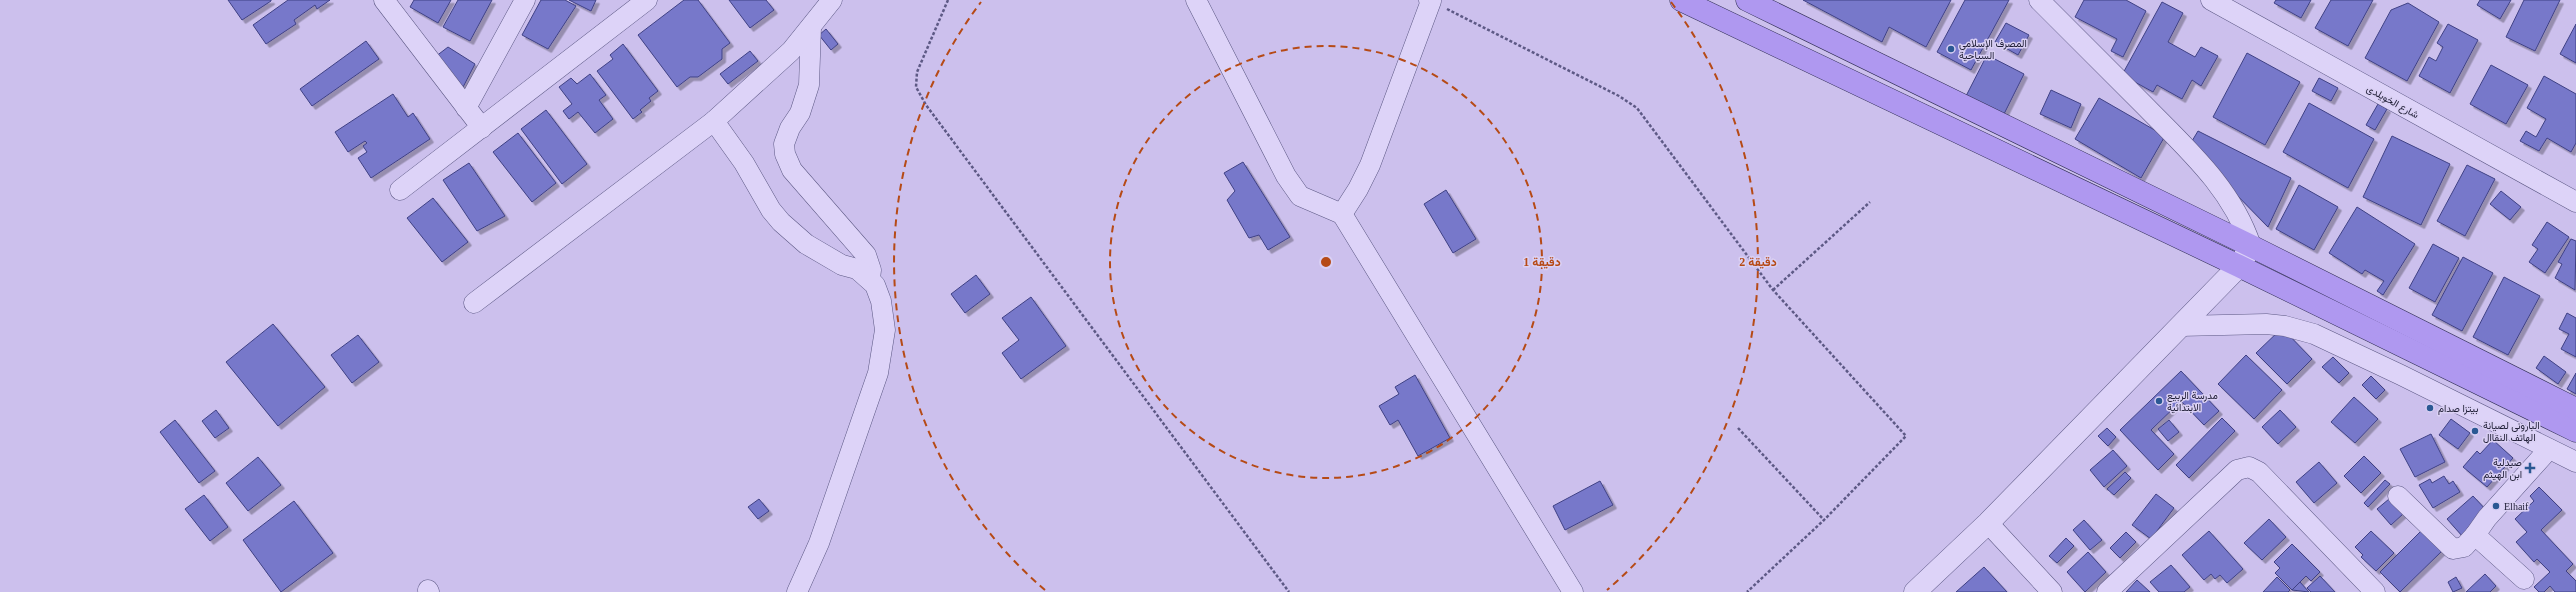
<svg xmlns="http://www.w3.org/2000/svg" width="2576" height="592" font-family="'Times New Roman',Vazirmatn,serif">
<defs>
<filter id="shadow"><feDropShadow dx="3.5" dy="3.5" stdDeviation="0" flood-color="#0004"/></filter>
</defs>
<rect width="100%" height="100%" fill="#ccc0ed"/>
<g fill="#7778ca" stroke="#3f4184" filter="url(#shadow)">
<path d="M228,0H271V1L242,20Z"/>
<path d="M288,0H330L317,9L315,5L294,20L296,24L266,44L253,25Z"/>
<path d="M414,0H451L438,23L410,7Z"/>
<path d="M458,0H492L470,41L443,27Z"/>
<path d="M541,0H565L576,6L548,49L522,35Z"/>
<path d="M569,0H596L591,11Z"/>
<path d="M684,0H698L730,43L722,49V59L698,77H690L677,87L638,35Z"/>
<path d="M729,0H766L774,10L750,28Z"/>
<path d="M1803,0H1951L1926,47L1889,27L1882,42Z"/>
<path d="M1965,0H2009L1971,70L1937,52Z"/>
<path d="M2084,0H2126L2146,11L2123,57L2111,51L2117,39L2075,17Z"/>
<path d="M2276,0H2311L2301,18L2274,3Z"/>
<path d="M2331,0H2373L2348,46L2315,28Z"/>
<path d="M2480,0H2511L2500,19L2477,5Z"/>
<path d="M2524,0H2560L2535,51L2506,37Z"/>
<path d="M2162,2L2183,13L2168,42L2195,57L2201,47L2218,56L2201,86L2192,80L2182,99L2157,85L2153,92L2122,75Z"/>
<path d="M2408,3L2439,22L2407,81L2365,58L2391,10Z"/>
<path d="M2006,23L2029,35L2018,55L1995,42Z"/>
<path d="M2448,24L2478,40L2450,93L2419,76L2429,57L2436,61L2443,47L2437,43Z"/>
<path d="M2576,24V63L2560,54Z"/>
<path d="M826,29L838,44L831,50L819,35Z"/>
<path d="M366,41L379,59L312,106L300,89Z"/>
<path d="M623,44L658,91L649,98L651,101L640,110L642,112L633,119L597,71L613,59L610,55Z"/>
<path d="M448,47L475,64L461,91L435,57Z"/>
<path d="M750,51L758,61L728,84L720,74Z"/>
<path d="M2247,53L2300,82L2265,145L2213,117Z"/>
<path d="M1987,55L2024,74L2002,118L1965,98Z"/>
<path d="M2491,65L2528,85L2506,124L2470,104Z"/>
<path d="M590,74L606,95L599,100L613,119L595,133L578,112L569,119L563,111L572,104L559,87L571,78L577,84Z"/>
<path d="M2544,76L2576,94V143L2571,152L2547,138L2539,151L2520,141L2526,131L2536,137L2546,119L2527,108Z"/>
<path d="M2319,78L2338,88L2331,101L2312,91Z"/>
<path d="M2051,90L2081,104L2071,128L2040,114Z"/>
<path d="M393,94L408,117L413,113L430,139L371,178L358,158L367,152L363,146L367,143L365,141L348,152L335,132Z"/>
<path d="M2099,98L2165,136L2141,178L2075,139Z"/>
<path d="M2309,103L2374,139L2348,188L2283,152Z"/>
<path d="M2378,104L2387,109L2375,130L2366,125Z"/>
<path d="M546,110L587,164L562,184L521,129Z"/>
<path d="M2198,131L2291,178L2268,227L2189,146Z"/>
<path d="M518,133L556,183L532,202L493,152Z"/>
<path d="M2392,136L2450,164L2421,225L2363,197Z"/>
<path d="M1243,162L1290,237L1268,250L1259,235L1249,238L1227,200L1235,191L1224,173Z"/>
<path d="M469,163L505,216L477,231L443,180Z"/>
<path d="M2467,165L2495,179L2465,236L2437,221Z"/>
<path d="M2299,185L2338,207L2314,250L2276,229Z"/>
<path d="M1446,190L1476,239L1453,253L1424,204Z"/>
<path d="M2501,191L2521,207L2510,220L2490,204Z"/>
<path d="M433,198L468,242L442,262L407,218Z"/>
<path d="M2357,207L2415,244L2383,295L2377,291L2384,281L2365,270L2362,274L2329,253Z"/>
<path d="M2547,222L2569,237L2545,273L2529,262L2538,249L2532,245Z"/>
<path d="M2571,239L2576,241L2575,290L2555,278L2562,264L2558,262Z"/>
<path d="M2433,244L2459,258L2435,302L2409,288Z"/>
<path d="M2463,257L2493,273L2462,331L2432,315Z"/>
<path d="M976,275L990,294L965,313L951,294Z"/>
<path d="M2504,277L2540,296L2508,355L2473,337Z"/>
<path d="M1031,297L1066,346L1021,379L1002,353L1019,340L1002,318Z"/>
<path d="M2567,313L2576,318V357L2561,349L2569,334L2559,329Z"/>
<path d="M273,324L325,387L278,426L226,362Z"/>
<path d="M2282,328L2312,359L2287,384L2256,353Z"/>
<path d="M358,335L379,362L352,383L331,355Z"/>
<path d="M2246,355L2282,390L2254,419L2218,384Z"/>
<path d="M2544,356L2566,372L2558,384L2536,368Z"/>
<path d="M2333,357L2349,373L2339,383L2322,367Z"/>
<path d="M2181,371L2219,411L2204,425L2181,401L2151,430L2174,454L2158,470L2120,430Z"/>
<path d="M2576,373V394L2567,389Z"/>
<path d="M1415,375L1450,438L1418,456L1398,420L1390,425L1379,406L1399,394L1395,387Z"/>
<path d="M2371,376L2385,390L2376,399L2362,385Z"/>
<path d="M2354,397L2378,419L2355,443L2331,422Z"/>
<path d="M216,410L229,428L215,438L202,421Z"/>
<path d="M2280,410L2296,427L2278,444L2262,427Z"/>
<path d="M2222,418L2235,431L2189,478L2176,465Z"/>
<path d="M2451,419L2470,433L2458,449L2439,435Z"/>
<path d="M175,420L215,471L199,483L160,432Z"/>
<path d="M2169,420L2179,432L2168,441L2158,429Z"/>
<path d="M2107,428L2116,437L2108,446L2098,436Z"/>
<path d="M2431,434L2445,462L2415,477L2400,449Z"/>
<path d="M2493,440L2513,458L2487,487L2463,467L2477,451L2480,454Z"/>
<path d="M2113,450L2127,466L2104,487L2090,470Z"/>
<path d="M2364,456L2381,473L2361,493L2344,476Z"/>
<path d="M258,457L281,485L248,511L226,483Z"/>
<path d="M2319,462L2337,483L2314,503L2296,482Z"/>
<path d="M2125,472L2131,478L2114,495L2107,489Z"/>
<path d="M2444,476L2449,484L2453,481L2460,492L2433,508L2419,485L2430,479L2432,483Z"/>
<path d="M2385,480L2390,484L2368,507L2364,503Z"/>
<path d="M1600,481L1613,505L1565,530L1553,506Z"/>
<path d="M2539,487L2562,510L2541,530L2573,564L2566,571L2576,581V592H2555L2550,586L2544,592H2539L2534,587L2550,572L2537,559L2534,562L2516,542L2527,532L2515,519L2534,501L2530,496Z"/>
<path d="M2156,494L2174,508L2151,539L2132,525Z"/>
<path d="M204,495L228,527L210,541L185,509Z"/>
<path d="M2473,496L2489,513L2463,537L2447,519Z"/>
<path d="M759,499L769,511L758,519L748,507Z"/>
<path d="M2389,499L2403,514L2391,525L2377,509Z"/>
<path d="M294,501L333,553L281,592L243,540Z"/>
<path d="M2269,519L2286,537L2262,560L2244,543Z"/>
<path d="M2084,520L2102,540L2090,550L2073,530Z"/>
<path d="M2422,530L2442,551L2400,592L2380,572Z"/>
<path d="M2209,531L2243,569L2227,583L2220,575L2215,579L2211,574L2204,580L2182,555Z"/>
<path d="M2371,531L2394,553L2376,571L2361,557L2363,555L2355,547Z"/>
<path d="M2126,532L2136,542L2120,558L2110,548Z"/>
<path d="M2066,538L2074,546L2057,563L2049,556Z"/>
<path d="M2292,544L2320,572L2311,581L2306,576L2292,590L2275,573L2280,568L2274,562Z"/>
<path d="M2088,552L2106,572L2085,592L2067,572Z"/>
<path d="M2171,565L2190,587L2184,592H2159L2150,582Z"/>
<path d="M1984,567L2007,592H1956Z"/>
<path d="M2485,574L2496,586L2490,592H2466Z"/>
<path d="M2320,576L2335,592H2311L2307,588Z"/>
<path d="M2277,577L2290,590L2288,592H2263Z"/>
<path d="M2456,577L2462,588L2453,592L2448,582Z"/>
<path d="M2137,580L2150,592H2126Z"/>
<path d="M2300,582L2309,592L2292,590Z"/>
</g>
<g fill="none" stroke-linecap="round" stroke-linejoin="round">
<defs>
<g id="minor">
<path d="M384,0L482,128"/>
<path d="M1196,0L1286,176L1300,196L1342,214L1358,189L1370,165L1431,1L1429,0"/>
<path d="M2039,0C2074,35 2109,70 2144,105C2186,148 2232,188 2251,246"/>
<path d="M2211,0L2576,202"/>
<path d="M811,27L809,85L800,113L790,128L784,144L785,154L792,170L866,255L871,270L870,279"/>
<path d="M466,108L525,0"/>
<path d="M714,121L744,163L771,210L781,222L806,244L842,265L857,269L875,285L881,301L885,330L878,373L819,543L797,592"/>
<path d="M400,190L647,0"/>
<path d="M1342,214L1573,592"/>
<path d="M474,303L714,121L791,51L832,0"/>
<path d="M2180,326L2266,324L2285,326L2314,334L2401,375L2576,462"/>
<path d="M2398,496L2453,549L2464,547L2475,535"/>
<path d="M1988,523L2052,592"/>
<path d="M2524,579L2475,535L2487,518L2549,449"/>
<path d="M428,590L429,592"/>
<path d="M2107,592L2237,470L2249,467L2259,472L2375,592"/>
</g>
<path id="tertiary" d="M1915,592L1988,523L2239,266L2251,246"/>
<g id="primary">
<path d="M1681,0L2239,266L2576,431"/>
<path d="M1747,0L2251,246L2576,409"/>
</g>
</defs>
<use href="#minor" stroke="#5d5985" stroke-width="21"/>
<use href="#tertiary" stroke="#5d5985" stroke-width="23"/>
<use href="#primary" stroke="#2f2d53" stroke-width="23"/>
<g stroke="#5d5985" stroke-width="2.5" stroke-dasharray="3 2" stroke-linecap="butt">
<path d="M948,0L917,72L916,87L926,105L1289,592"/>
<path d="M1447,9L1619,96L1637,108L1773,290L1906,436L1824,520L1747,592"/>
<path d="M1773,290L1870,202"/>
<path d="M1738,428L1824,520"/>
</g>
<use href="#minor" stroke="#ddd3f8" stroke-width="20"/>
<use href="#tertiary" stroke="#ddd3f8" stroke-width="22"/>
<use href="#primary" stroke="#af98f0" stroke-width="22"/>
</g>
<g fill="none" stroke="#b64a16" stroke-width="2" stroke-dasharray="7 5">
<circle cx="1326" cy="262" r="216"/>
<path d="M1045 590A432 432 0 0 1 981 2M1671 2A432 432 0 0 1 1607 590"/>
</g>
<g fill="#2a5893" stroke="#dad0f4" stroke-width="1.5">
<circle cx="1951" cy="49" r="4"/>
<circle cx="2159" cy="401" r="4"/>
<circle cx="2430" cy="408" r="4"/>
<circle cx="2475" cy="431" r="4"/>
<path d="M2528 462h4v4h4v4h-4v4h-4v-4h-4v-4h4z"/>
<circle cx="2496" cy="506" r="4"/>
</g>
<g text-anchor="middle" stroke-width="3" stroke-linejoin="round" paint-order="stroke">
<g font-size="10" fill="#1e1d35" stroke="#dad0f4" text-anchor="start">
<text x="1959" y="47">المصرف الإسلامي<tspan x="1959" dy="12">السياحية</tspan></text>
<text x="2167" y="399">مدرسة الربيع<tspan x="2167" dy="12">الابتدائية</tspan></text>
<text x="2438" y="412">بيتزا صدام</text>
<text x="2483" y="429">البارونى لصيانة<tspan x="2483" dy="12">الهاتف النقاال</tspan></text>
<text x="2522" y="466" text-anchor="end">صيدلية<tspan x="2522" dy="12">ابن الهيثم</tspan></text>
<text x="2504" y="510">Elhaif</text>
</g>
<g font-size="10" fill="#1e1d35" stroke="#dad0f4">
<text transform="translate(2393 101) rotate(29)" y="4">شارع الخويلدى</text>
</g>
</g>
<circle cx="1326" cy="262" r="6" fill="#b64a16" stroke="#dad0f4" stroke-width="2"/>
<g font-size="12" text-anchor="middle" font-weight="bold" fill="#b64a16" stroke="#dad0f4" stroke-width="3" stroke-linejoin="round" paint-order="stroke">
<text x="1542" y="266">1 دقيقة</text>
<text x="1758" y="266">2 دقيقة</text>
</g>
</svg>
